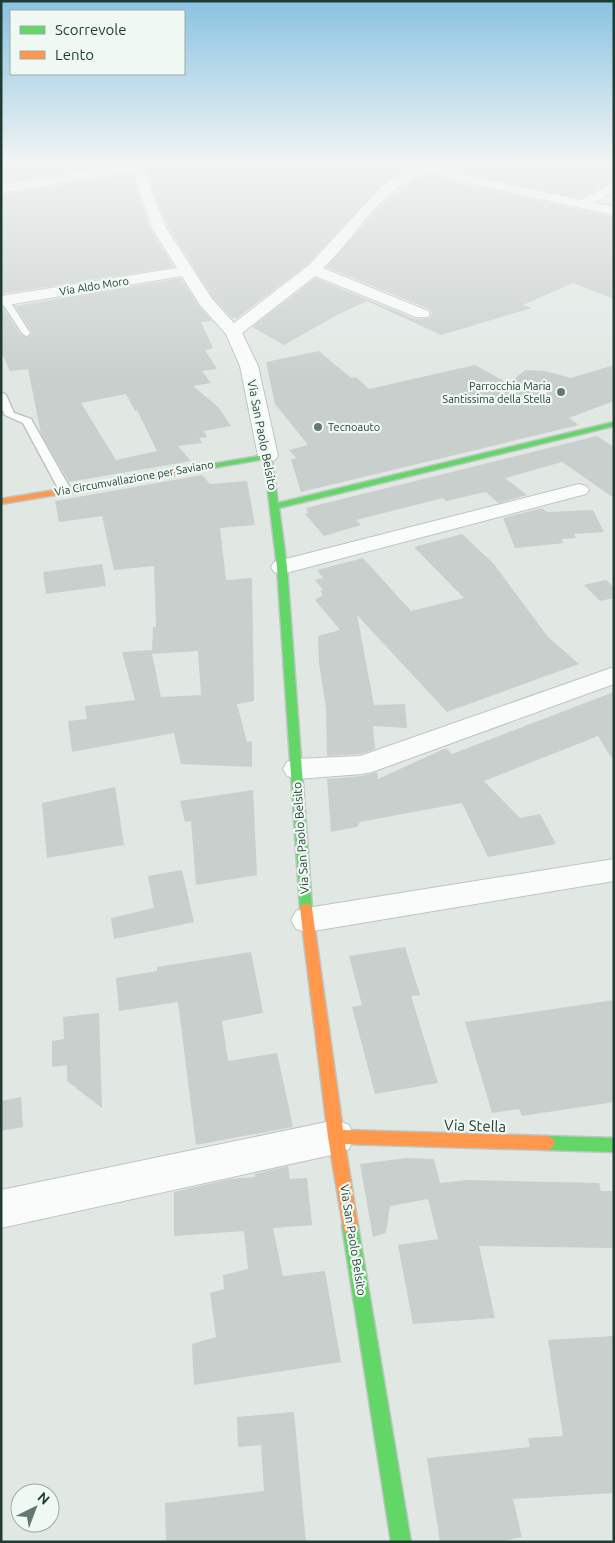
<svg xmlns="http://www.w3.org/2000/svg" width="615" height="1543" font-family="Ubuntu,sans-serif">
<rect width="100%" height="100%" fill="#e1e8e4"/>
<path fill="#cedad4" d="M489,162H614V178L577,200L462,175L464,168Z"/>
<g fill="#c8cfcc" fill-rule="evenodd">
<path d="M15,162H128V163L1,183V170L22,167Z"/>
<path d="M144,162H177L180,168L299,162H398L400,172L380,186L308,264L237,318H232L213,298L168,227Z"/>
<path d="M517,162H546L614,176V180L581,198L486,178Z"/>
<path d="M132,173L150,229L174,267L1,294V195Z"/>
<path d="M428,173L467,185L614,217V299L573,283L523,305L532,308L441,335L367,301L337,315L284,345L252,327L315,278L415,319L430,318L432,313L429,309L326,267L383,203L411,182Z"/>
<path d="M181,278L199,306L212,321L201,322L213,348L205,350L217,369L202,371L211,383L193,386L218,407L231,426L204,431L207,437L199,438L202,443L178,446L191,461L69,482L41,434L28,369L10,371L1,351V308H3L20,334L27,338L31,336L32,332L15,306ZM126,394L135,411L137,410L157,451L116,460L81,403Z"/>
<path d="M319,351L351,378L356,377L369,389L475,365L509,384L525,370L545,371L571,378L614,365V401L569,418L579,425L301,492L291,460L296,458L289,450L308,445L275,404L266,362Z"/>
<path d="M597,436L614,447V498L562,462L505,478L527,495L498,503L486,492L446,501L443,498L356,520L361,525L324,536L305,514L308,513L306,508Z"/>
<path d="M202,475L210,484L247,481L255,525L220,528L226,580L252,578L254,701L237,704L247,742L252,741V767L181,764L174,733L72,752L68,721L87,719L85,706L135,700L122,652L152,650V653L153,627H156L154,566L114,570L102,516L59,522L55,501ZM198,651L201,695L161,697L152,654Z"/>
<path d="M542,508L547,512L593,510L604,532L574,534L576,538L562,539L563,543L556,544L515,548L503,518Z"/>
<path d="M462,534L493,563L548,637L579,664L447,712L357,615L374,705L405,704L407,728L373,726L375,749L360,754L327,756L326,708L319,663L318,636L340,630L315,600L323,595L320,591L323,590L315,580L323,578L317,570L363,558L411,611L464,598L414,547Z"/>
<path d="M102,564L106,586L46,594L43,572Z"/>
<path d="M606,580L614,587V598L600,601L584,585Z"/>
<path d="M614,692V762L598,736L484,781L520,818L540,814L556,844L488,857L462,803L360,822L357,827L331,832L327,779L362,776L377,772L378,779L446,748L452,754Z"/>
<path d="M115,787L124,845L47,858L42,803Z"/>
<path d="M253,790L257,875L196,885L191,821L185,822L180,801Z"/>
<path d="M182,870L194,922L114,939L111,918L154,908L148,876Z"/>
<path d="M405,947L420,995L411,996L438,1083L375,1094L352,1007L362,1005L349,956Z"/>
<path d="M251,952L263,1013L222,1021L228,1061L277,1053L293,1127L196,1145L178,1002L119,1011L116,978L157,971V967Z"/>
<path d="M614,1000V1102L522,1116L519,1109L492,1113L465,1022Z"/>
<path d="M99,1013L102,1108L67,1081V1065L52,1067V1041L64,1039L63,1017Z"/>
<path d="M21,1097L23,1127L1,1131V1101Z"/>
<path d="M407,1158L434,1159L440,1183L468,1180L599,1183L601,1191H614V1248L479,1246L495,1318L413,1324L398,1245L438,1239L428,1199L390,1206L386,1233L373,1237L360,1164Z"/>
<path d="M288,1166L290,1179L307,1178L312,1225L273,1228L283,1276L325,1271L341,1362L194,1385L192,1344L216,1337L210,1293L224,1289L223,1275L248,1269L244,1231L174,1236V1192L230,1179L255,1177V1174Z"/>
<path d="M614,1336V1493L513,1499L522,1537L498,1542H440L427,1458L530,1447L528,1438L563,1436L548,1340Z"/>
<path d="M294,1412L306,1542H166L165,1503L264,1491L261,1445L238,1447L237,1417Z"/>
</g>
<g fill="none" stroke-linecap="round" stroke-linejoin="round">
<defs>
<g id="lane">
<path d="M5,297L9,300L30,333L29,335L26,336L22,333L1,301Z"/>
<path d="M1,392L6,395L14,413L31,419L71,490L69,492H61L59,490L23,423L5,415L1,407Z"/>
</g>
<g id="street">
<path d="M130,162H142L166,228L212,299L234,323L309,265L381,187L398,175L420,165L432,164L470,176L581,200L614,182V192L595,203L614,207V215L467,183L428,171C374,194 362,231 323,268L428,311L430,314L428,317H416L315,276L242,333L258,366L278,456L275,460L268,462L261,460L258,456L240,366L226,334L200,305L182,276L1,306V296L177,268L152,228L133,171L1,193V185L131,164Z"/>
<path d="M579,484L586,486L589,490L586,494L282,574L274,572L271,567L274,562Z"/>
<path d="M614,667V684L372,772L362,774L297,779L287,776L283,769L287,762L297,759L360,756Z"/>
<path d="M614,859V881L307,932L296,929L291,920L296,911L307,908Z"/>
<path d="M336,1120L349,1125L354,1137L349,1149L336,1154L1,1228V1190Z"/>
</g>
<g id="fast">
<path d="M614,422V426L279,508L287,567L312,908L310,911L306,913L302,911L300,908L277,567L264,459L177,474L173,472L177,470L271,454L278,503Z"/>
<path d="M547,1136L614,1138V1152L547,1150L542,1148L539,1143L542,1138Z"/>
<path d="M350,1218L356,1220L358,1226L411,1542H391L342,1226L344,1220Z"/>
</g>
<g id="slow">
<path d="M177,470H180V474L1,504V499Z"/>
<path d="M306,903L310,905L312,908L343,1130L547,1136L552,1138L555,1143L552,1148L547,1150L345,1144L358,1226L356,1232L350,1234L344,1232L328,1137L300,908L302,905Z"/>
</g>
</defs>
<use href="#lane" stroke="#bec5c1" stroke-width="3"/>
<use href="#street" stroke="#bec5c1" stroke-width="2"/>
<use href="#fast" stroke="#bdc6c2" stroke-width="3"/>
<use href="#slow" stroke="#bdc6c2" stroke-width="3"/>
<use href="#lane" fill="#fafcfb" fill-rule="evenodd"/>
<use href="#street" fill="#fafcfb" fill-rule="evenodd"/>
<use href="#fast" fill="#63d668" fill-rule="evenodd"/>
<use href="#slow" fill="#ff974d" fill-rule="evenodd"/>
</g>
<linearGradient id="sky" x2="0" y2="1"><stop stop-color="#8ac2e2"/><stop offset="0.43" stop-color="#f2f5f3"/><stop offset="1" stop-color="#f2f5f3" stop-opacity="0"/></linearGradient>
<rect width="615" height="378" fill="url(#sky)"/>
<g fill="#627870" stroke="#eff8f2" stroke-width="2">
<circle cx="561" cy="392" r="5"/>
<circle cx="318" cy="427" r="5"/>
</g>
<g text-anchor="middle" stroke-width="4.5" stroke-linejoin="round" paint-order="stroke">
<g font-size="11" fill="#1e3c32" stroke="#eff8f2">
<text transform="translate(94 286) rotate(-9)" y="4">Via Aldo Moro</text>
<text transform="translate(134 478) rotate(-10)" y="4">Via Circumvallazione per Saviano</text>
</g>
<g font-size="11" fill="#1e3c32" stroke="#eff8f2" text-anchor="end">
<text x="551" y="390">Parrocchia Maria<tspan x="551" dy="13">Santissima della Stella</tspan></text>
<text x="328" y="431" text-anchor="start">Tecnoauto</text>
</g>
<g font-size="12" fill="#1e3c32" stroke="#eff8f2">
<text transform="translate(262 435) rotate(79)" y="4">Via San Paolo Belsito</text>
<text transform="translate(301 838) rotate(-94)" y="4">Via San Paolo Belsito</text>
<text transform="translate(353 1240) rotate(81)" y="4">Via San Paolo Belsito</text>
</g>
<g font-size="15" fill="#1e3c32" stroke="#eff8f2">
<text transform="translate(475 1126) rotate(2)" y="5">Via Stella</text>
</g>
</g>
<rect width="615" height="1543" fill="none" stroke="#1e3c32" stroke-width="5"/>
<rect x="10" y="10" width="175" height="65" fill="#eff8f2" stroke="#9bada5"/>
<rect x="20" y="26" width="25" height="8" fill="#63d668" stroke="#9bada5"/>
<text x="55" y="35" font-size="15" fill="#1e3c32">Scorrevole</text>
<rect x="20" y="51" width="25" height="8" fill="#ff974d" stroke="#9bada5"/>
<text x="55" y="60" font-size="15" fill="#1e3c32">Lento</text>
<g transform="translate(35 1508) rotate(42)"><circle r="24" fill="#eff8f2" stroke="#9bada5"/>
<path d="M0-4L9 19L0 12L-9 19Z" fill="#627870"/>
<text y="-8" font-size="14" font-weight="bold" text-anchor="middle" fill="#1e3c32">N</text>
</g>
</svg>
